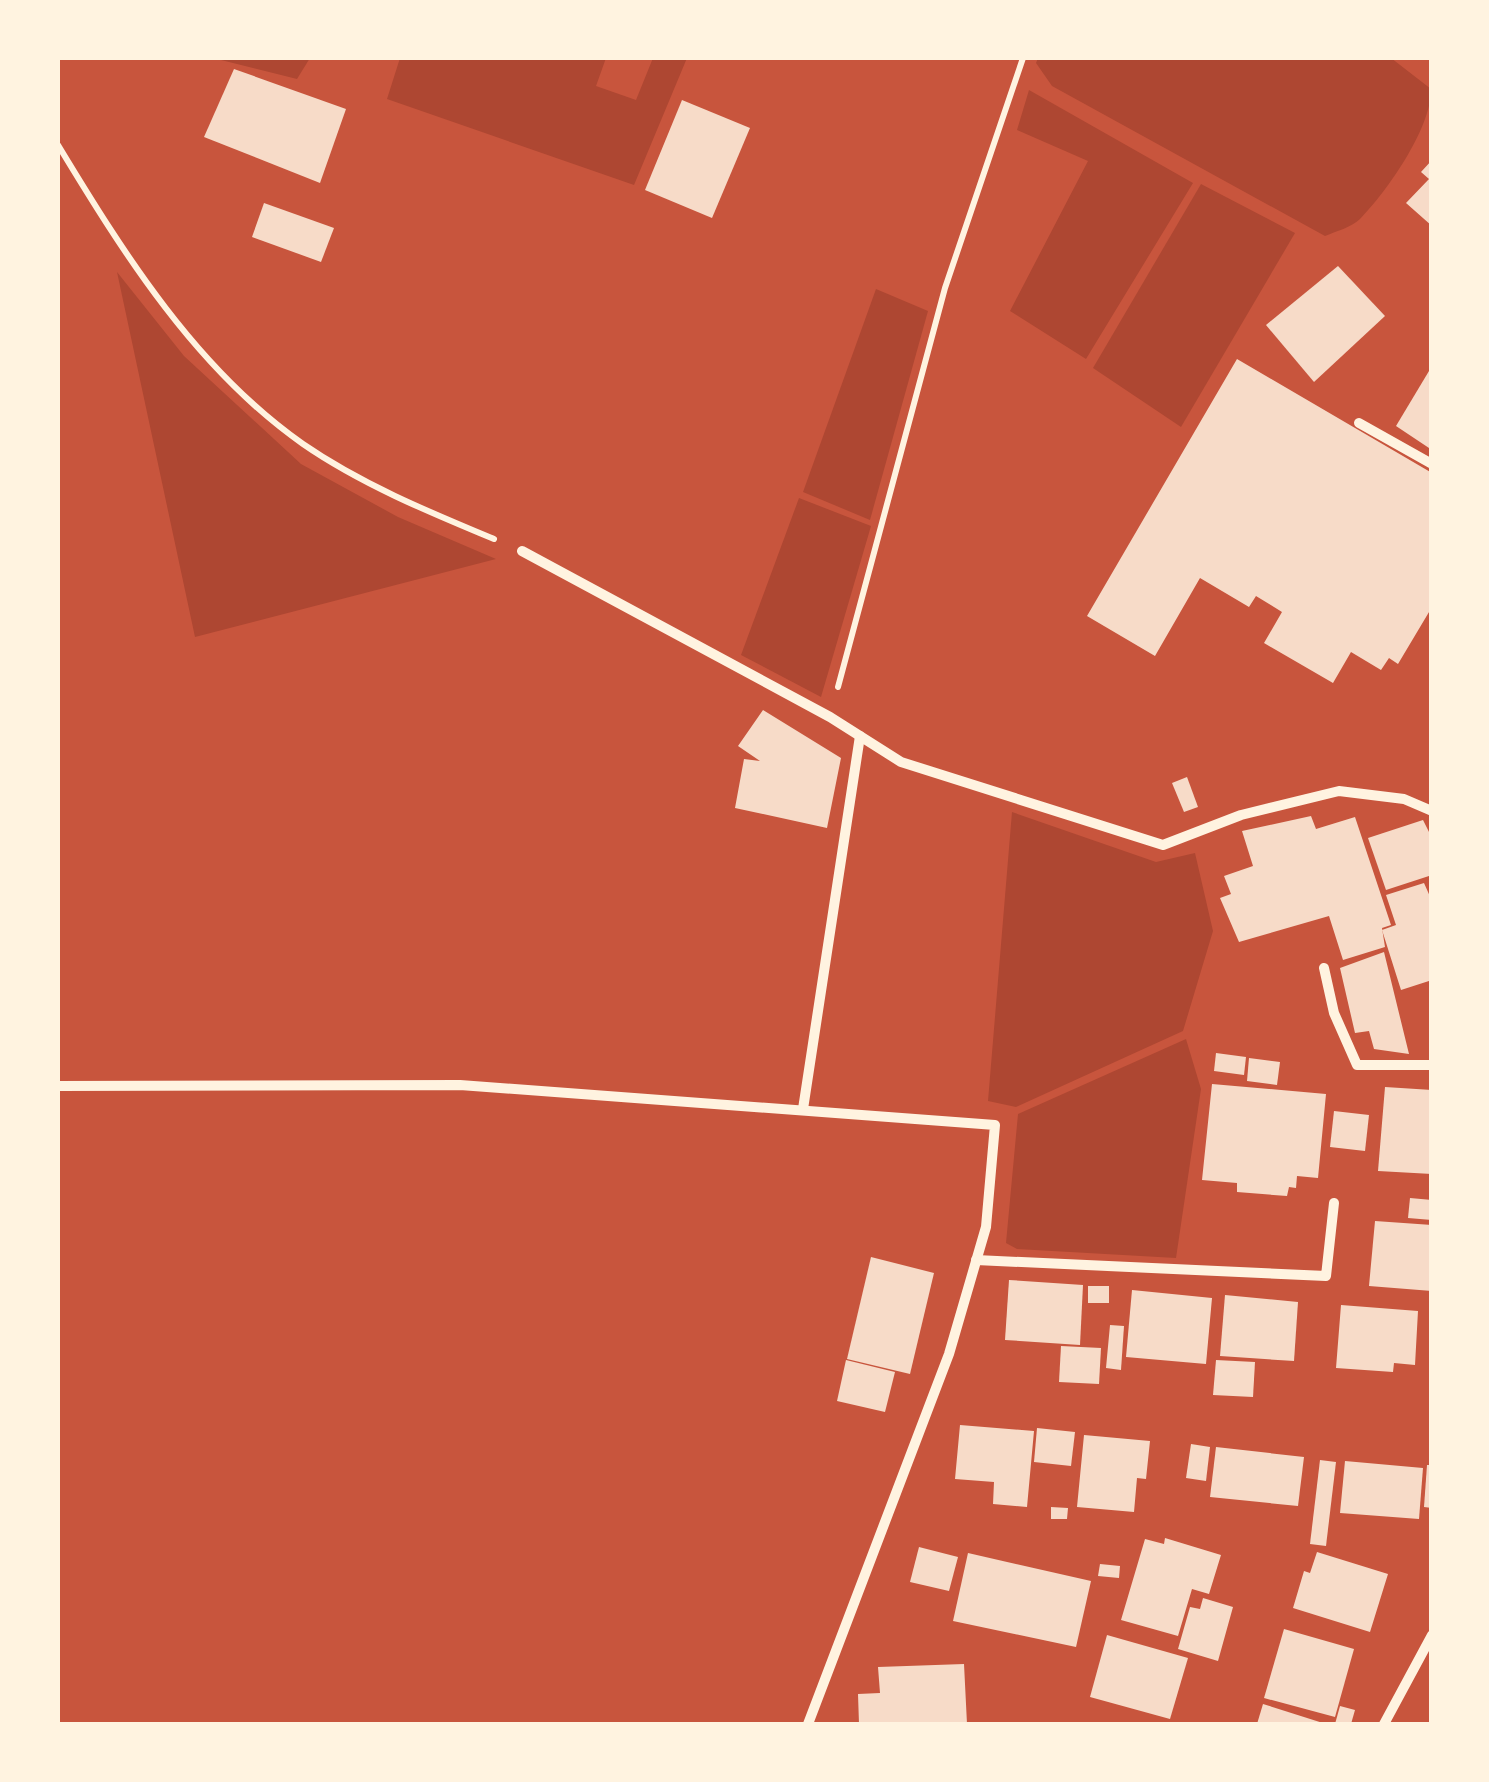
<svg xmlns="http://www.w3.org/2000/svg" width="1489" height="1782" font-family="'Times New Roman',serif">
<rect width="100%" height="100%" fill="#c8553d"/>
<g fill="#ae4732">
<path d="M213,58H310L297,79Z"/>
<path d="M400,58H606L596,86L636,100L653,58H687L634,185L387,99Z"/>
<path d="M1038,58H1391L1431,89C1432,127 1387,192 1360,219C1352,227 1337,231 1325,236L1052,86L1036,63Z"/>
<path d="M1029,90L1193,183L1086,359L1010,311L1088,161L1017,130Z"/>
<path d="M1201,184L1295,233L1181,427L1093,368Z"/>
<path d="M117,272L184,356L301,464L398,517L496,559L195,637Z"/>
<path d="M876,289L928,311L870,520L803,492Z"/>
<path d="M799,498L871,526L821,697L741,655Z"/>
<path d="M1012,812L1156,862L1195,853L1213,931L1183,1031L1016,1107L988,1101Z"/>
<path d="M1186,1039L1201,1089L1176,1258L1017,1249L1006,1243L1018,1114Z"/>
</g>
<g fill="#f7dbc8">
<path d="M234,69L346,109L320,183L204,137Z"/>
<path d="M682,100L750,128L712,218L645,190Z"/>
<path d="M1432,160V226L1406,203L1429,179L1421,172Z"/>
<path d="M264,203L334,228L321,262L252,237Z"/>
<path d="M1338,266L1385,316L1314,382L1266,325Z"/>
<path d="M1237,359L1432,473V607L1398,664L1389,658L1381,670L1351,652L1333,683L1264,643L1282,612L1256,596L1249,607L1200,578L1155,656L1087,616Z"/>
<path d="M1432,366V450L1396,426Z"/>
<path d="M763,710L841,758L827,828L735,808L744,759L760,761L738,746Z"/>
<path d="M1187,777L1198,807L1184,812L1172,783Z"/>
<path d="M1311,816L1316,829L1355,817L1391,925L1382,928L1385,947L1343,960L1329,916L1239,942L1220,898L1231,894L1224,876L1253,866L1242,831Z"/>
<path d="M1423,820L1432,838V875L1386,890L1368,838Z"/>
<path d="M1424,883L1432,901V980L1401,990L1382,930L1396,925L1386,895Z"/>
<path d="M1384,952L1409,1054L1374,1049L1369,1031L1355,1033L1340,968Z"/>
<path d="M1216,1053L1246,1057L1244,1075L1214,1071Z"/>
<path d="M1249,1058L1280,1062L1277,1085L1247,1081Z"/>
<path d="M1212,1084L1326,1094L1318,1178L1297,1176L1296,1188L1289,1187L1287,1196L1237,1192V1183L1202,1180Z"/>
<path d="M1385,1087L1432,1090V1174L1378,1171Z"/>
<path d="M1334,1111L1369,1115L1365,1151L1330,1147Z"/>
<path d="M1410,1198L1432,1200V1220L1408,1218Z"/>
<path d="M1375,1221L1432,1225V1291L1369,1286Z"/>
<path d="M871,1257L934,1273L910,1374L847,1359Z"/>
<path d="M1009,1280L1083,1285L1080,1345L1005,1340Z"/>
<rect x="1088" y="1286" width="21" height="17"/>
<path d="M1132,1290L1212,1298L1206,1364L1126,1357Z"/>
<path d="M1225,1295L1298,1302L1294,1361L1220,1356Z"/>
<path d="M1341,1305L1418,1311L1415,1365L1394,1363L1393,1372L1336,1368Z"/>
<path d="M1110,1325L1124,1326L1121,1370L1106,1368Z"/>
<path d="M1061,1346L1101,1348L1099,1384L1059,1382Z"/>
<path d="M846,1360L895,1372L885,1412L837,1401Z"/>
<path d="M1216,1360L1255,1362L1253,1397L1213,1395Z"/>
<path d="M960,1425L1034,1431L1027,1507L993,1504L994,1482L955,1479Z"/>
<path d="M1037,1428L1075,1432L1071,1466L1034,1462Z"/>
<path d="M1084,1435L1150,1441L1146,1479L1137,1478L1134,1512L1077,1507Z"/>
<path d="M1191,1444L1210,1447L1206,1481L1186,1478Z"/>
<path d="M1216,1447L1304,1457L1298,1506L1210,1497Z"/>
<path d="M1320,1460L1336,1462L1326,1546L1310,1544Z"/>
<path d="M1345,1461L1423,1468L1419,1519L1340,1513Z"/>
<path d="M1427,1465H1432V1508L1424,1507Z"/>
<path d="M1051,1507L1068,1508L1067,1519H1051Z"/>
<path d="M1165,1538L1221,1555L1209,1594L1192,1589L1178,1636L1121,1620L1145,1539L1164,1544Z"/>
<path d="M919,1547L958,1557L949,1591L910,1582Z"/>
<path d="M1317,1552L1388,1574L1370,1632L1293,1608L1304,1571L1310,1573Z"/>
<path d="M968,1553L1091,1581L1076,1647L953,1621Z"/>
<path d="M1100,1564L1120,1566L1119,1578L1098,1576Z"/>
<path d="M1203,1598L1233,1607L1218,1661L1178,1649L1190,1607L1200,1609Z"/>
<path d="M1284,1629L1354,1649L1335,1717L1264,1698Z"/>
<path d="M1107,1635L1188,1658L1170,1719L1090,1697Z"/>
<path d="M964,1664L967,1724H859L858,1694L880,1693L878,1667Z"/>
<path d="M1263,1704L1326,1724H1257Z"/>
<path d="M1340,1706L1355,1710L1351,1724H1335Z"/>
</g>
<g fill="none" stroke-linecap="round" stroke-linejoin="round">
<g stroke="#fff3e0" stroke-width="6">
<path d="M58,145C124,254 196,369 303,444C361,484 429,512 494,539"/>
<path d="M838,687L945,288L1023,58"/>
</g>
<g stroke="#fff3e0" stroke-width="10">
<path d="M1359,423L1432,464"/>
<path d="M522,551L830,717L901,762L1163,845L1241,815L1339,791L1404,799L1432,811"/>
<path d="M1324,968L1334,1013L1357,1065H1432"/>
<path d="M58,1086L460,1085L995,1125L986,1227L949,1354L808,1724"/>
<path d="M803,1109L860,736"/>
<path d="M976,1260L1326,1276L1334,1203"/>
<path d="M1384,1724L1432,1635"/>
</g>
</g>
<rect width="1489" height="1782" fill="none" stroke="#fff3e0" stroke-width="120"/>
</svg>
